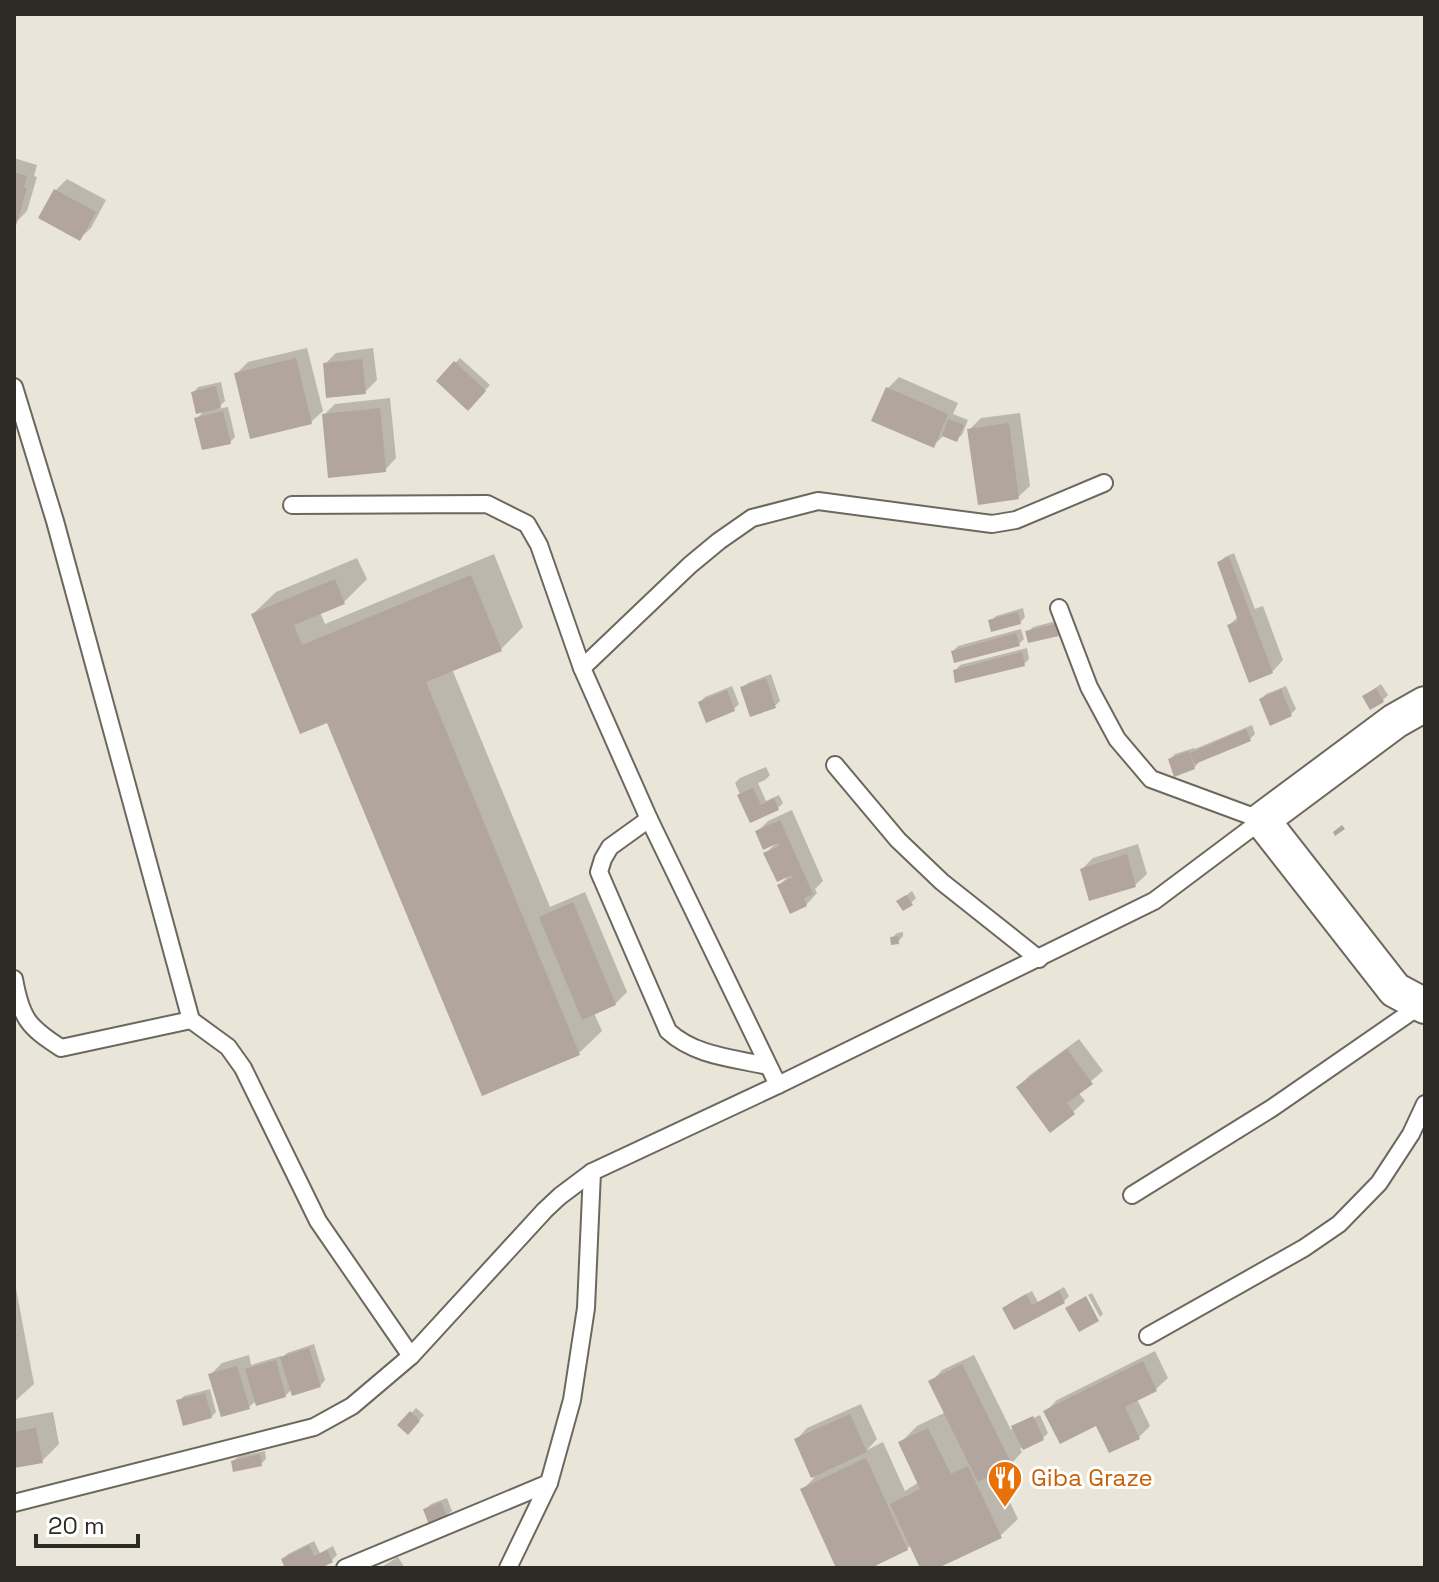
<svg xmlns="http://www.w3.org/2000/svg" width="1439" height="1582" font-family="'Space Grotesk',sans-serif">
<rect width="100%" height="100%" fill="#eae5d9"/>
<g fill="#0003">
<path d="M14,158L37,165L34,176L37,177L27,211L16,222H14Z"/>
<path d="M67,179L106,200L91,228L79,239L56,190Z"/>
<path d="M307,348L323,411L311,422L236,374L248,362Z"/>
<path d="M373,348L377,380L365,392L325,364L336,353Z"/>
<path d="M460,358L490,385L468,408L438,381Z"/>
<path d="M899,377L958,403L953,414L968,420L962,435L956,440L944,435L933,446L888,388Z"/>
<path d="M221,382L225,401L217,409L228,407L235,437L230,442L197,418L205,410L193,393L198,387Z"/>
<path d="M390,398L396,458L385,470L324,415L335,404Z"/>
<path d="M1020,413L1030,486L1018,497L970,429L981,418Z"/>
<path d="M1234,553L1255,609L1263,606L1283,660L1272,672L1229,625L1239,616L1219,562L1225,557Z"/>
<path d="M494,554L523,627L501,649L452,669L550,907L585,892L627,992L615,1004L594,1013L602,1031L579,1053L328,720L253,614L276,592L357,558L367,579L344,602L320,612L325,624Z"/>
<path d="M1023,608L1025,617L1020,623L991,621L996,616Z"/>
<path d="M1060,620L1063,629L1058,634L1028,632L1033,627Z"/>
<path d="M1021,629L1024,639L1019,644L953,651L958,646Z"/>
<path d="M1027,648L1029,659L1024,664L955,671L960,665Z"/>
<path d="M771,674L780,701L775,706L742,688L748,683Z"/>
<path d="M1381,684L1388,695L1383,700L1364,696Z"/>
<path d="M732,686L739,704L734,709L700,702L705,697Z"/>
<path d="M1286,686L1296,709L1291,714L1261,699L1266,694Z"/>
<path d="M1252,725L1255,734L1250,739L1199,760V762L1194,768L1170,759L1175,754L1194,748L1195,749Z"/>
<path d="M766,767L770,775L765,780L758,783L766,801L779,795L783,803L778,808L751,820L735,783L740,778Z"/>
<path d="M792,810L823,881L815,889L817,893L806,905L780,885L790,874L766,853L778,841L757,832L768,821Z"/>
<path d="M1138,844L1147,874L1135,885L1082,869L1093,858Z"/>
<path d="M912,891L916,898L911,903L904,897Z"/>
<path d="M903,932V936L898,942L892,938L897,933Z"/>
<path d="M1079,1039L1103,1071L1078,1092L1085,1101L1073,1112L1018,1087L1030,1075Z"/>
<path d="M14,1278L34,1384L14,1402Z"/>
<path d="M1064,1287L1069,1296L1064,1301L1014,1327L1005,1308L1010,1303L1032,1291L1038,1302Z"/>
<path d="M1092,1293L1103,1314L1100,1317L1088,1295Z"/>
<path d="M314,1344L325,1380L320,1386L292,1389L285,1396L257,1400L249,1407L210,1375L222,1363L249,1355L251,1365L281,1356V1359L287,1353Z"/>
<path d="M1155,1351L1168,1378L1156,1389L1137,1399L1150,1426L1139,1437L1097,1423L1046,1411L1057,1400Z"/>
<path d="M974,1355L1011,1430L1017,1423V1426L1040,1415L1048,1433L1043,1438L1020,1449L1022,1452L1011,1464L995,1471L1018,1519L1000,1536L933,1568H922L911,1545L907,1549L866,1568H838L802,1490L814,1478L796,1440L807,1428L861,1404L877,1439L867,1450L883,1442L905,1491L919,1482L900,1443L917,1426L946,1412L931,1382L942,1370Z"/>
<path d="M210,1389L216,1412L211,1417L179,1401L184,1396Z"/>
<path d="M416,1408L424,1415L408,1433L400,1425Z"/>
<path d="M53,1412L59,1444L42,1461L14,1466V1419Z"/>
<path d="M265,1451L266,1459L261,1464L233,1461L239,1456Z"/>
<path d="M447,1498L452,1511L446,1516L426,1509L431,1504Z"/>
<path d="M314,1541L320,1553L333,1546L337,1555L332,1560L316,1568H287L283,1559L288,1554Z"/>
<path d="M398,1557L405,1568H380Z"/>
</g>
<g fill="#b1a59e">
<path d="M14,172L27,176L24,187L27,188L15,229Z"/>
<path d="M54,189L96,212L80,241L38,218Z"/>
<path d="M296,358L312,424L250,439L234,373Z"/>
<path d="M362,359L366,394L326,398L323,363Z"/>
<path d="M454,361L486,391L468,411L436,381Z"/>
<path d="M216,386L221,408L196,414L191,392Z"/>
<path d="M886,387L948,414L934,448L871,421Z"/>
<path d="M380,408L386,472L328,478L322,414Z"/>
<path d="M223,411L231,444L202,450L194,418Z"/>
<path d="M948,419L964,425L957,442L942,436Z"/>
<path d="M1009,423L1019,499L978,505L967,429Z"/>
<path d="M1229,557L1273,673L1249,683L1227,625L1238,621L1217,562Z"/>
<path d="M471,575L502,651L426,682L580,1055L482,1096L327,723L300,734L251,614L335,579L345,604L294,625L302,645Z"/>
<path d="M1018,612L1021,624L991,632L988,620Z"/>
<path d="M1055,624L1059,636L1028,643L1025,631Z"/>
<path d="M1016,633L1020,646L954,663L951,651Z"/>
<path d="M1022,652L1025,666L955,683L953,670Z"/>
<path d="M766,678L776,708L750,717L740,687Z"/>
<path d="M1376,688L1384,702L1370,710L1362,696Z"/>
<path d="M1281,689L1292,716L1270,726L1259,699Z"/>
<path d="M727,690L735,711L706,723L698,702Z"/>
<path d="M1246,729L1251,741L1195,764L1190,753Z"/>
<path d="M1189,751L1195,769L1174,777L1168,759Z"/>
<path d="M753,788L761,805L774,798L779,810L750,823L737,795Z"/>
<path d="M780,820L813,894L804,898L807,906L790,914L777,885L793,877L792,875L777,882L763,853L779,846L778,843L763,850L755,831Z"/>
<path d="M1342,825L1345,829L1335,836L1333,832Z"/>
<path d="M1127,854L1136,887L1089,901L1080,869Z"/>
<path d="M906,895L913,905L903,911L896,901Z"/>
<path d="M573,902L616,1005L582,1020L539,917Z"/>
<path d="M898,936L899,944L891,945L890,937Z"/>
<path d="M1067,1049L1093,1084L1067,1103L1075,1114L1050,1133L1016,1087Z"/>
<path d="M1059,1291L1065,1303L1014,1330L1002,1308L1026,1294L1032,1305Z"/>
<path d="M1086,1296L1099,1321L1079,1332L1065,1308Z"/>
<path d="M309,1348L321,1387L292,1396L280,1357Z"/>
<path d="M276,1360L286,1397L256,1406L245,1369Z"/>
<path d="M1143,1361L1157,1391L1125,1407L1140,1439L1109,1453L1096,1426L1060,1444L1043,1411Z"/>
<path d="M962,1364L1012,1465L978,1482L928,1381Z"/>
<path d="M237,1366L250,1409L221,1417L208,1374Z"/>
<path d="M205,1393L212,1418L183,1426L176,1400Z"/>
<path d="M410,1411L420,1421L408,1435L397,1425Z"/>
<path d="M850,1414L867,1452L811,1478L794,1439Z"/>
<path d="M1033,1416L1044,1440L1023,1450L1011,1426Z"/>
<path d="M36,1428L43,1463L14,1468V1432Z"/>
<path d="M928,1428L951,1474L968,1466L1002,1538L938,1568H920L890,1504L920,1489L898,1442Z"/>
<path d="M260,1454L262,1466L233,1472L231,1461Z"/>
<path d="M866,1458L908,1550L871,1568H836L800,1489Z"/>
<path d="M441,1502L448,1518L429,1525L423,1509Z"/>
<path d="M309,1545L314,1556L327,1550L333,1562L321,1568H285L281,1559Z"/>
</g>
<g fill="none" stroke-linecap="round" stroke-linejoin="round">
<defs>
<g id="lane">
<path d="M14,387L55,521L191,1020"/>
<path d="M292,505L487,504L527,524L539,545L582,668"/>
<path d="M1059,608L1089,687L1117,739L1151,779L1262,820"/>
<path d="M835,765L898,840L942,882L1039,959"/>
<path d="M649,819L610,847L603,859L599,872L668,1031C695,1056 733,1058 768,1066"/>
<path d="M14,979C21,1018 28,1027 61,1048L191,1020L228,1047L243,1068L318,1221L411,1356"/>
<path d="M778,1085L649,819L582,668L690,565L719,541L752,518L818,501L992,524L1016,520L1104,483"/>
<path d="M1132,1195L1272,1108L1421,1005"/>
<path d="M1148,1336L1304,1248L1339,1224L1379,1183L1411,1134L1425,1104"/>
<path d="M14,1503L314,1427L352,1406L411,1356L545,1210L560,1196L592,1172L778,1085L1154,901L1262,820"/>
<path d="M345,1568L549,1483"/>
<path d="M508,1568L549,1483L572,1400L586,1308L592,1172"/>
</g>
<path id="street" d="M1425,704L1395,721L1262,820L1395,990L1425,1006"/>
</defs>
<use href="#lane" stroke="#6d685e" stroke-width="20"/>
<use href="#street" stroke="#6d685e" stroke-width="38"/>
<use href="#lane" stroke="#fff" stroke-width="16"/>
<use href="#street" stroke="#fff" stroke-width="34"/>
</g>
<defs>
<symbol id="restaurant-pin" viewBox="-11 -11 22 30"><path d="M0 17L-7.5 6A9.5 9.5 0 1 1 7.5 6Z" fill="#e8710a" stroke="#fff"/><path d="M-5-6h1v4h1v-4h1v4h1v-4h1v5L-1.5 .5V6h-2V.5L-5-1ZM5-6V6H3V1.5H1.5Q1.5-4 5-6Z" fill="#fff"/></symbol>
</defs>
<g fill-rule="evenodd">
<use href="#restaurant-pin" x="985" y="1458" width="40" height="54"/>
</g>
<g text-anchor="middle" stroke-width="6" stroke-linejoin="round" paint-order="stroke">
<g font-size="24" fill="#c56008" stroke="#fff" text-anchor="start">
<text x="1031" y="1486">Giba Graze</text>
</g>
</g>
<rect width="1439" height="1582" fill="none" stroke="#2c2a25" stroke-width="32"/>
<path d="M36 1534v12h102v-12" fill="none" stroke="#2c2a25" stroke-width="4"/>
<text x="48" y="1534" font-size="24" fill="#2c2a25" stroke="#ffffff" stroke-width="6" paint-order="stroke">20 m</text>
</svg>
